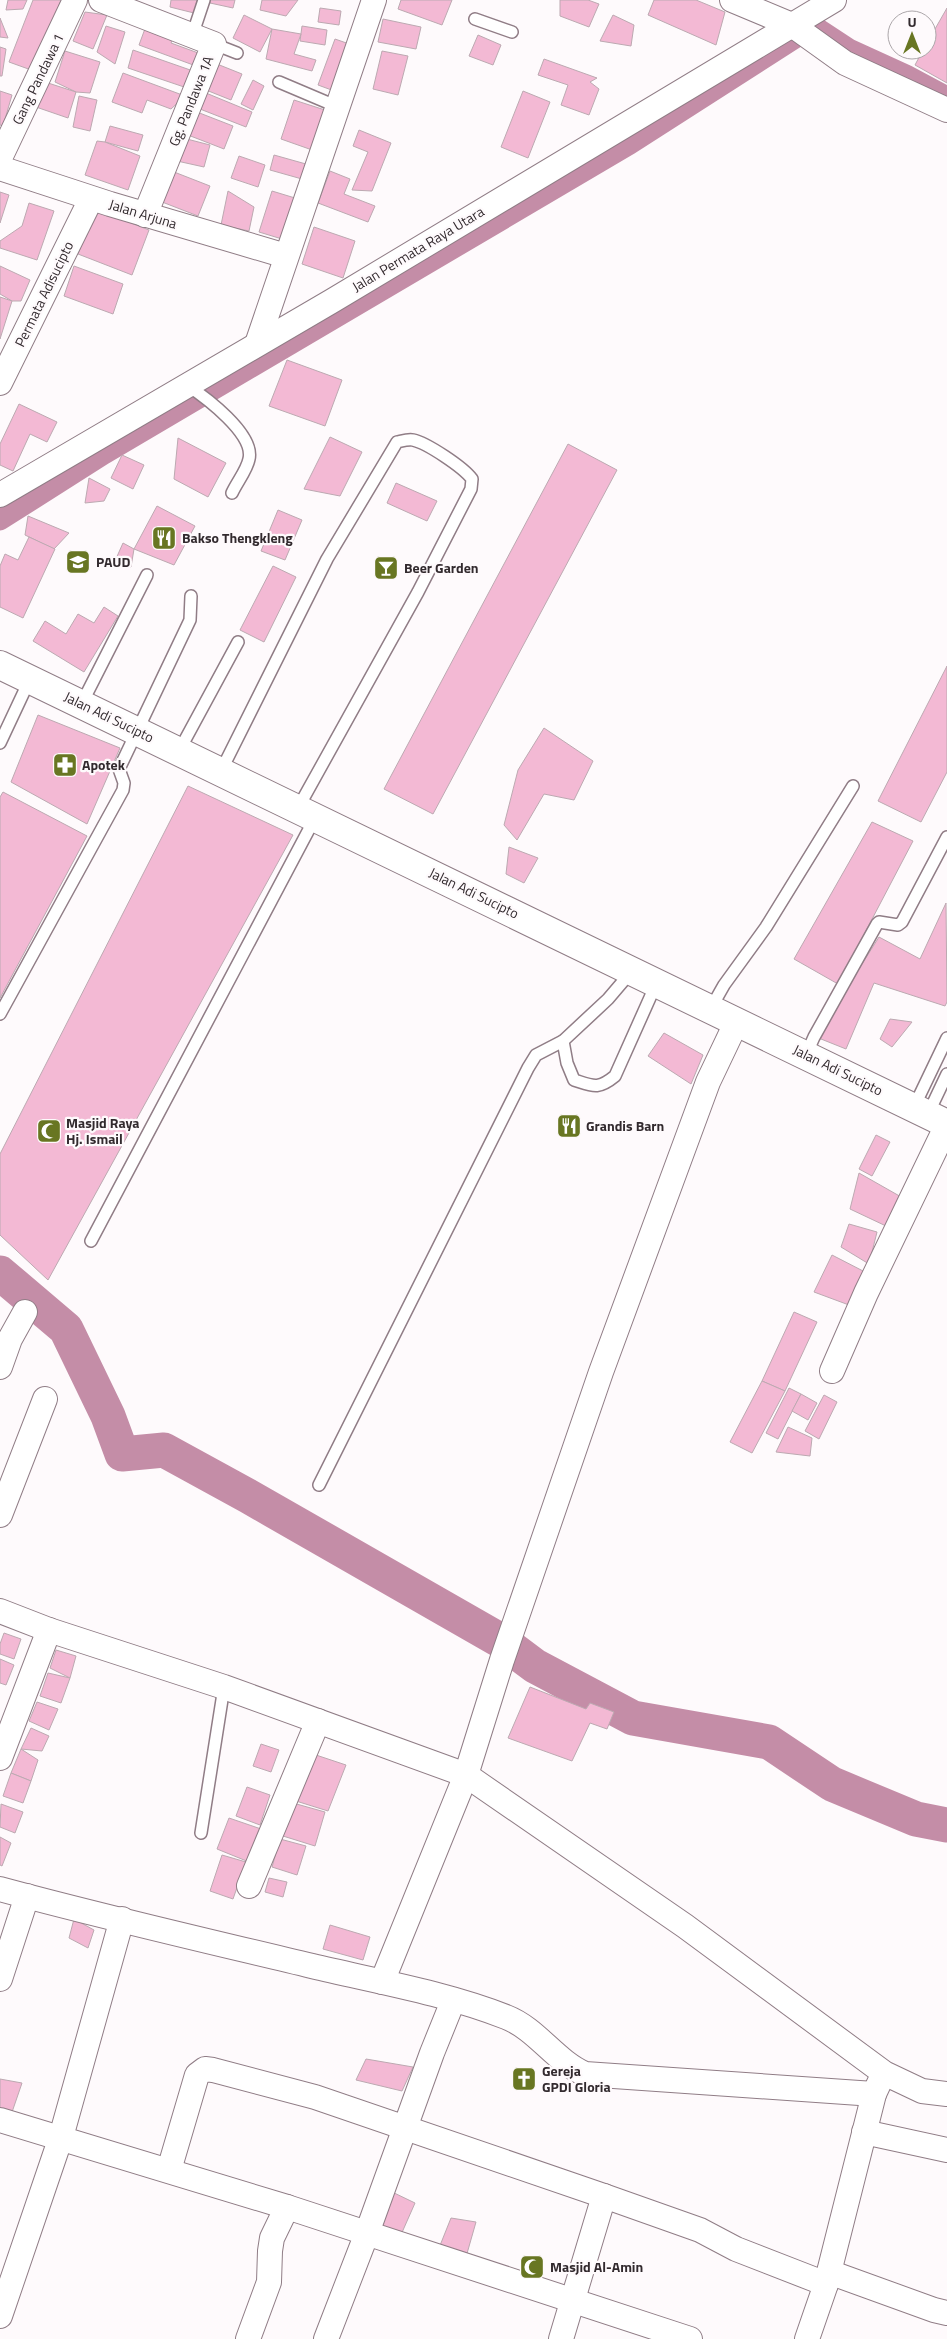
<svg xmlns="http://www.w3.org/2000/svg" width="947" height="2339" font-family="'Titillium Web',sans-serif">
<rect width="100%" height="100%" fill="#fefafc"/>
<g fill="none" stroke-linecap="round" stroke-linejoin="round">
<path stroke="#c48da7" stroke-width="21" d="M0,520L104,454L630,144L814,26L849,49L906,75L947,97"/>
<path stroke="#c48da7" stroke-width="35" d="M0,1273L66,1329L108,1416L122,1454L164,1450L248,1496L503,1642L535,1666L633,1718L769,1742L832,1784L916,1819L947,1825"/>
</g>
<g fill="#f3b9d4" stroke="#bca9b1">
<path d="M8,0H27L23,9L6,10Z"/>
<path d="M33,0H61L34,71L9,62Z"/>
<path d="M171,0H197L194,13L170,7Z"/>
<path d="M210,0H235L233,8L210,3Z"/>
<path d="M262,0H298L286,16L260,10Z"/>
<path d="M401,0H452L442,25L398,9Z"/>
<path d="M560,0H588L599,4L589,27L560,16Z"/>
<path d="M654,0H696L725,12L716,45L648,15Z"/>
<path d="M320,8L341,11L339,25L318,22Z"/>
<path d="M947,8V83L915,65L923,50H927V43Z"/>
<path d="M85,12L107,15L93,49L73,41Z"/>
<path d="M244,15L272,29L260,52L233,38Z"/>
<path d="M613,15L634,25L631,46L600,41Z"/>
<path d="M0,18L8,38L0,37Z"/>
<path d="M383,19L421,27L416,49L378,42Z"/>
<path d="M106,26L125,32L115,64L97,52Z"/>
<path d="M146,26L174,36L171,43L201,54L196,66L139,45Z"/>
<path d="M302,26L327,30L325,45L300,41Z"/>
<path d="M272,29L301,34L294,54L316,60L312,71L266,59Z"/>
<path d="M478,35L501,45L493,65L469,56Z"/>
<path d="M335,39L355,46L337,92L318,85Z"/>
<path d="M0,47L6,49L2,76H0Z"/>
<path d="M133,50L196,72L190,89L128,68Z"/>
<path d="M65,51L100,62L90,93L76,92L55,82Z"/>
<path d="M382,51L408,56L398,95L373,89Z"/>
<path d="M544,59L597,78L590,82L599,89L589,115L561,105L568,85L538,75Z"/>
<path d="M217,64L242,74L231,100L206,90Z"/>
<path d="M123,73L185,96L171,109L147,100L142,113L112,102Z"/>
<path d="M253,80L264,86L253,110L241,104Z"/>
<path d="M45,82L76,92L68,118L36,107Z"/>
<path d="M0,91L12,95L3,126L0,125Z"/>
<path d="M523,91L550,102L528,158L501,147Z"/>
<path d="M206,93L252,112L246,127L200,109Z"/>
<path d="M79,96L97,100L90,131L73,127Z"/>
<path d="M294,100L328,111L315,151L281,139Z"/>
<path d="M197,112L233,126L224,149L188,135Z"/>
<path d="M110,126L143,135L138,151L105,142Z"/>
<path d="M359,130L391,143L372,191L352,190L368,152L353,146Z"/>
<path d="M183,138L210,145L204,167L177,161Z"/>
<path d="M97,141L105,142L140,156L128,190L85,175Z"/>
<path d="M274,155L306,164L302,179L270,170Z"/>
<path d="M239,156L265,165L258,187L231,178Z"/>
<path d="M169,170L210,186L198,216L157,200Z"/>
<path d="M330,171L350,179L344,194L375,206L368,222L318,203Z"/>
<path d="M228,191L254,207L249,231L221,225Z"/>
<path d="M272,191L295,198L282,239L259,232Z"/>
<path d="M0,192L9,195L0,223Z"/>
<path d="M29,203L54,211L37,260L0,248V241L22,226Z"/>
<path d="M95,209L149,230L132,275L78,254Z"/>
<path d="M314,227L355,241L343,278L302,264Z"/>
<path d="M0,266L30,280L21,301H12L0,294Z"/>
<path d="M74,266L123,284L113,314L64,296Z"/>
<path d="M0,297L12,301L0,339Z"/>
<path d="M287,360L342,380L325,426L269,406Z"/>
<path d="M19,404L57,422L47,442L30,434L13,471L0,465V444Z"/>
<path d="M330,437L362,452L340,496L304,489Z"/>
<path d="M178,438L226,463L208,497L174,479Z"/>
<path d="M568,444L617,470L433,814L384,789Z"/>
<path d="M122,455L144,465L133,489L111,478Z"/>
<path d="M89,478L110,489L104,501L85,503Z"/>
<path d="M396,483L437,501L427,521L387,503Z"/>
<path d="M157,506L195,526L174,565L134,549Z"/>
<path d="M278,510L302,520L285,560L261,551Z"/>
<path d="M28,516L69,533L54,549L25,535Z"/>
<path d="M29,537L55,549L23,618L0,607V566L5,554L18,560Z"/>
<path d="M123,543L134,549L131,567L115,561Z"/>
<path d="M273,566L296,577L264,642L240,630Z"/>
<path d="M104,607L118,616L84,672L33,641L45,621L66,634L78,614L94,623Z"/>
<path d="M947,666V772L921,822L878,801Z"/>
<path d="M38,715L120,748L87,824L11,782Z"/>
<path d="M544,728L593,761L574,800L544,794L517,840L504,825L518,770Z"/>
<path d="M188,786L293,835L48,1280L0,1235V1154Z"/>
<path d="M3,792L87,836L0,998V797Z"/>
<path d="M872,822L913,841L838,984L794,959Z"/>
<path d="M509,847L538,858L524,883L506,874Z"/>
<path d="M946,903L947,1002L945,1006L874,983L846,1049L816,1037L879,937L920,959Z"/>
<path d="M890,1019L912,1022L892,1047L880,1039Z"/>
<path d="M664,1033L703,1055L691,1084L648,1056Z"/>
<path d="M876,1135L890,1142L872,1176L859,1169Z"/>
<path d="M859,1173L903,1198L886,1226L850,1209Z"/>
<path d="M849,1224L877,1232L869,1264L841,1247Z"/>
<path d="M832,1255L865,1272L849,1305L814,1292Z"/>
<path d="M794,1312L817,1322L785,1391L762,1381Z"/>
<path d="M762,1381L785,1391L752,1453L730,1442Z"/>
<path d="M789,1388L801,1394L778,1439L766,1433Z"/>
<path d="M801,1394L817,1403L808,1420L792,1411Z"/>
<path d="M824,1395L837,1402L819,1439L805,1431Z"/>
<path d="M788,1427L812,1438L810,1456L776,1452Z"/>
<path d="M4,1633L21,1639L14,1659L0,1654V1644Z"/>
<path d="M56,1650L76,1656L70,1678L50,1668Z"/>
<path d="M0,1659L14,1665L6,1685L0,1683Z"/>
<path d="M48,1673L70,1678L61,1703L40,1696Z"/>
<path d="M530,1687L586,1709L590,1703L614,1712L607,1729L590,1723L572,1761L508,1738Z"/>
<path d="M37,1702L58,1709L49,1730L29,1721Z"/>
<path d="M31,1728L49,1736L42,1751L21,1749Z"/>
<path d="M261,1744L279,1750L271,1772L253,1766Z"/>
<path d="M21,1749L38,1760L31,1781L11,1773Z"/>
<path d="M313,1754L346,1765L328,1811L296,1801Z"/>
<path d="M11,1773L31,1781L23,1803L3,1796Z"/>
<path d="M247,1787L270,1795L260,1825L236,1816Z"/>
<path d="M293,1803L325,1812L315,1846L283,1836Z"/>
<path d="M1,1804L23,1812L15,1833L0,1827Z"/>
<path d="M229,1818L264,1830L249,1862L217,1849Z"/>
<path d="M0,1837L11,1843L2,1866L0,1865Z"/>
<path d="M280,1839L306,1846L297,1875L272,1867Z"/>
<path d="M222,1855L246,1862L233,1899L210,1891Z"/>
<path d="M269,1878L287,1882L283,1897L265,1892Z"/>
<path d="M74,1919L94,1930L88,1948L69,1938Z"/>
<path d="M330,1925L370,1937L363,1960L323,1949Z"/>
<path d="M366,2059L413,2067L402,2091L356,2080Z"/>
<path d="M0,2079L22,2083L10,2118L0,2115Z"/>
<path d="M388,2190L415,2203L400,2237L380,2228Z"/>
<path d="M451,2218L476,2222L466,2257L439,2248Z"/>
</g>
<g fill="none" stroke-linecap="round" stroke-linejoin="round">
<defs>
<g id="service">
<path d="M475,19L512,32"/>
<path d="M192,36L204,0"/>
<path d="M214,44L237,53"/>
<path d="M279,82L338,107"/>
<path d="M187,385C205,397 255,434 249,459C247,470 237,482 232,493"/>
<path d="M82,703L147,575"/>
<path d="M0,743L30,679"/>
<path d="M179,751L238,642"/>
<path d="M221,771L327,559L397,442C402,441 408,439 413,440C427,443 463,467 472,479L471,489L418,592L298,808"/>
<path d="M631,972L608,999L563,1041L567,1063L574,1080C593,1086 598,1090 615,1076L657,982"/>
<path d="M711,1008L724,985L766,927L853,786"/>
<path d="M0,1014L123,790L124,783L119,769L190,620L191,596"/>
<path d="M806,1055L814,1037L877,924L879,922L898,925L902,922L947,837"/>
<path d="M914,1107L947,1038"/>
<path d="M928,1114L947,1074"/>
<path d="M91,1241L315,818"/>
<path d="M319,1485L528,1068L536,1055L563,1041"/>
<path d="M201,1833L224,1687"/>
</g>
<g id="minor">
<path d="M101,0L214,44L145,215"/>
<path d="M732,0L792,25L845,63L947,110"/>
<path d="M0,158L75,0"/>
<path d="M0,168L110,204L286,256"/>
<path d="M257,344L374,0"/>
<path d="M0,383L88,205"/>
<path d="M0,495L332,301L834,0"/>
<path d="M0,1367L10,1339L25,1312"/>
<path d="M832,1371L866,1293L947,1125"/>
<path d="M0,1515L45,1399"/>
<path d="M0,1611L49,1630L224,1687L466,1775L685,1926L884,2073L922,2091L947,2094"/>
<path d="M0,1758L49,1630"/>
<path d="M249,1886L318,1721"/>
<path d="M0,1889C103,1917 208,1941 312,1966C375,1981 445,1993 506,2017C537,2029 555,2061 585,2074L874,2094"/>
<path d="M0,1979L27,1896"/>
<path d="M382,1982L466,1775L502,1660L601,1372L708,1082L737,1021"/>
<path d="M0,2120L287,2207L690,2339"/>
<path d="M864,2132L947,2150"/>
<path d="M169,2170L197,2075L205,2069L213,2070L315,2097L604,2196L700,2230L736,2249L826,2284"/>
<path d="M829,2272L934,2310L947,2313"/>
<path d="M0,2316L61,2137L122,1919"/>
<path d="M248,2339L269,2282L270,2251L272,2238L287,2207"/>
<path d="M326,2339L367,2233L432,2053L453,2001"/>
<path d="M561,2339L604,2196"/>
<path d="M807,2339L826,2284L874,2094L881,2079"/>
</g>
<path id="trunk" d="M0,665L947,1124"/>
</defs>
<use href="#service" stroke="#907d86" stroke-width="14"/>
<use href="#minor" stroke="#907d86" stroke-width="26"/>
<use href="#trunk" stroke="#907d86" stroke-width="30"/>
<use href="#service" stroke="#fff" stroke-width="11"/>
<use href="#minor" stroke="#fff" stroke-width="24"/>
<use href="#trunk" stroke="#fff" stroke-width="28"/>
</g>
<defs>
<symbol id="restaurant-square" viewBox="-11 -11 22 22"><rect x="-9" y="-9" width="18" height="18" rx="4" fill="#687622" stroke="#fefafc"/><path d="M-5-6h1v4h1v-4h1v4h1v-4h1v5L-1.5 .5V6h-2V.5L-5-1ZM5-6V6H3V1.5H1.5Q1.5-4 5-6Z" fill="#fff"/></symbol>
<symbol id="school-square" viewBox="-11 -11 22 22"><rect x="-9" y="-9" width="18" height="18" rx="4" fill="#687622" stroke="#fefafc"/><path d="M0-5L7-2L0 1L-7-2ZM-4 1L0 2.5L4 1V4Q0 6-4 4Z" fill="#fff"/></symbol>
<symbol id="bar-square" viewBox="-11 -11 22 22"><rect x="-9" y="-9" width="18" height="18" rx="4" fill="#687622" stroke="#fefafc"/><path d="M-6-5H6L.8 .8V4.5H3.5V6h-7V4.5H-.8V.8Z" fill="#fff"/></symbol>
<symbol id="pharmacy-square" viewBox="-11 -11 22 22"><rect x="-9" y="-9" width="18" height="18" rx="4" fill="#687622" stroke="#fefafc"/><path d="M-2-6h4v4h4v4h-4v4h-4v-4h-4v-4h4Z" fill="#fff"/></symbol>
<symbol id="mosque-square" viewBox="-11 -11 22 22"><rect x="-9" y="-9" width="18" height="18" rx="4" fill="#687622" stroke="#fefafc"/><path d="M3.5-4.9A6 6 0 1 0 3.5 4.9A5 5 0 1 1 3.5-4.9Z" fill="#fff"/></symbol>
<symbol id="church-square" viewBox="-11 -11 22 22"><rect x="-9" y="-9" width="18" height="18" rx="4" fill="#687622" stroke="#fefafc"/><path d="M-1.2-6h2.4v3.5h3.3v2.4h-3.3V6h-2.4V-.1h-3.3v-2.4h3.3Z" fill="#fff"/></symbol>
</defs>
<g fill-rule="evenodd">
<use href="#restaurant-square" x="150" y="524" width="28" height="28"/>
<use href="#school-square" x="64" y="548" width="28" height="28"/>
<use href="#bar-square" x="372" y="554" width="28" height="28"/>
<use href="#pharmacy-square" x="51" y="751" width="28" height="28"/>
<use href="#restaurant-square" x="555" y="1112" width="28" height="28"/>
<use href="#mosque-square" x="35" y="1117" width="28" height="28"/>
<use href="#church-square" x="510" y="2065" width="28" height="28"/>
<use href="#mosque-square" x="518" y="2253" width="28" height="28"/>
</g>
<g text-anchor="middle" stroke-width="4.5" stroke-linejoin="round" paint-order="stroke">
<g font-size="14" fill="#322a2e" stroke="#fefafc">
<text transform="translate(38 79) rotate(-64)" y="5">Gang Pandawa 1</text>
<text transform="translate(191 101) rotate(-68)" y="5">Gg. Pandawa 1A</text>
<text transform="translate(143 214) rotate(17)" y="5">Jalan Arjuna</text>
<text transform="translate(418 249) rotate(-31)" y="5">Jalan Permata Raya Utara</text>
<text transform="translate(44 294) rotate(-64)" y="5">Permata Adisucipto</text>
<text transform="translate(109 717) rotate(26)" y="5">Jalan Adi Sucipto</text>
<text transform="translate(474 893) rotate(26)" y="5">Jalan Adi Sucipto</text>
<text transform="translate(838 1070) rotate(26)" y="5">Jalan Adi Sucipto</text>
</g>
<g font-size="14" font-weight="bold" fill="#322a2e" stroke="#fefafc" text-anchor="start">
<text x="182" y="543">Bakso Thengkleng</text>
<text x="96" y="567">PAUD</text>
<text x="404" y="573">Beer Garden</text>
<text x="82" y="770">Apotek</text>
<text x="66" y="1128">Masjid Raya<tspan x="66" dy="16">Hj. Ismail</tspan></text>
<text x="586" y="1131">Grandis Barn</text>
<text x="542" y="2076">Gereja<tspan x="542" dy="16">GPDI Gloria</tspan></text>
<text x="550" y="2272">Masjid Al-Amin</text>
</g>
</g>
<g transform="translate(912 35)"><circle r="24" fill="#fefafc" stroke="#aca7aa"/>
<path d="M0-4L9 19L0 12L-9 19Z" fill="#687622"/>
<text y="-8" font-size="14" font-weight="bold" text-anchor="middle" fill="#322a2e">U</text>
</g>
</svg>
